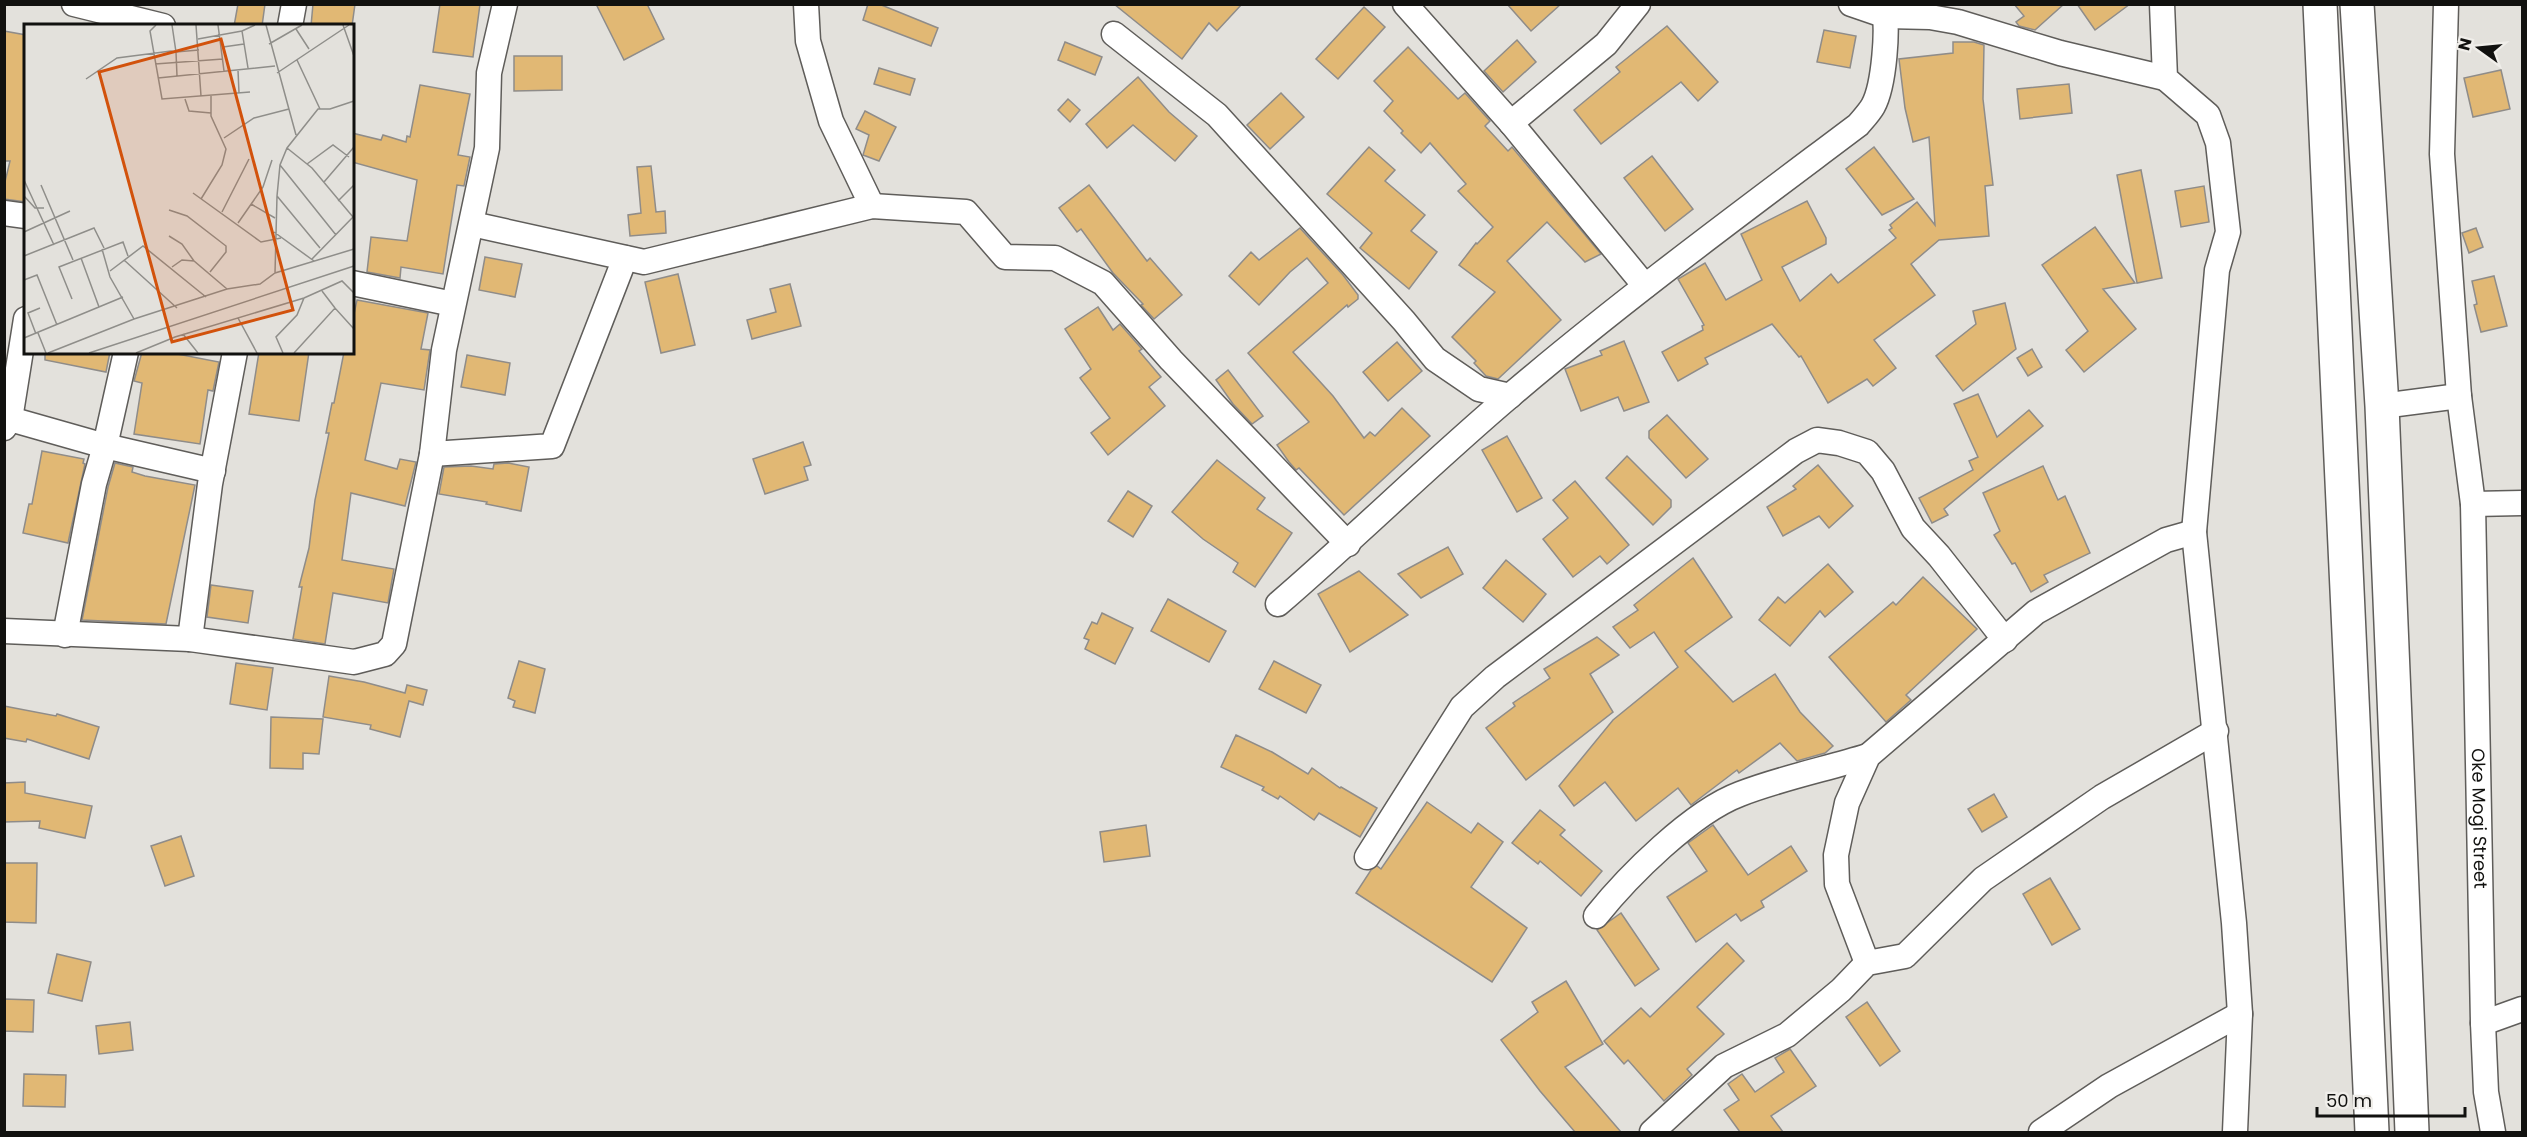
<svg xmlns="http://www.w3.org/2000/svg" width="2527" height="1137" font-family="Poppins,sans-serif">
<rect width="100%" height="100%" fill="#e3e1dc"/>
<g fill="#e1b874" stroke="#8f8c89" stroke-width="1.5">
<path d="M238,4H265L262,26H234Z"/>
<path d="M313,4H355L352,26H311Z"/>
<path d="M440,4H480L473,57L433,52Z"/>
<path d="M596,4H647L664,39L624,60Z"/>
<path d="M868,4H879L938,28L931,46L863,20Z"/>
<path d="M1114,4H1242L1217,31L1209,23L1182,59Z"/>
<path d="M1507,4H1561L1531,31Z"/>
<path d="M2014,4H2064L2035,30L2019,26L2016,22L2024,16Z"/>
<path d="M2077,4H2130L2095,30Z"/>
<path d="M1364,7L1385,27L1338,79L1316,59Z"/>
<path d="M1667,26L1718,82L1698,101L1681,82L1601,144L1574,110L1620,72L1616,67Z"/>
<path d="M1824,30L1856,36L1850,68L1817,62Z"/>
<path d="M4,31L26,35V202L4,199V186L10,161H4Z"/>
<path d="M1517,40L1536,62L1503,92L1484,71Z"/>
<path d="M1065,42L1102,57L1095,75L1058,60Z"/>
<path d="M1953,42H1974L1984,45L1983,99L1993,185L1985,186L1989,236L1939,240L1911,264L1935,295L1874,340L1896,368L1873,386L1867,379L1828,403L1801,356L1799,357L1772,324L1705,358L1708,364L1678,381L1662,352L1703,330L1702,326L1704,325L1678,279L1705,263L1726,300L1762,280L1741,234L1807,201L1826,238V244L1782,267L1800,301L1831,274L1838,283L1896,238L1889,230L1892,228L1890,225L1917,202L1935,225L1929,137L1913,142L1905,108L1899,59L1953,53Z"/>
<path d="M1408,47L1458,99L1465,93L1490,121L1485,126L1508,151L1512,147L1601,254L1585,262L1547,222L1507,261L1561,320L1498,379L1486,376L1474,363L1476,361L1452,337L1495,292L1459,265L1476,243L1477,244L1493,227L1458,191L1466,184L1430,143L1421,153L1401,133L1403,131L1384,111L1393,101L1374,81Z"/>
<path d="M514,56H562V90L514,91Z"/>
<path d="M879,68L915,79L910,95L874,84Z"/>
<path d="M2501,70L2510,109L2473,117L2464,78Z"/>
<path d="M1138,77L1169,112L1197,136L1175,161L1133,125L1107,148L1086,124Z"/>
<path d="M2069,84L2072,113L2020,119L2017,89Z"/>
<path d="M420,85L470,94L458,155L470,157L464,186L457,185L443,274L401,267L400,278L367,272L371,237L407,241L417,180L352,162V133L381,140L383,135L406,142L407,136L410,137Z"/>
<path d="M1281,93L1304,117L1270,149L1247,125Z"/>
<path d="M1068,99L1080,110L1070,122L1058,110Z"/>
<path d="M865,111L896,127L879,161L863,155L869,135L856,129Z"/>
<path d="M1369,147L1395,170L1385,181L1425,215L1411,231L1437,252L1409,289L1360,248L1372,233L1327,194Z"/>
<path d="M1874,147L1914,199L1882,215L1846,169Z"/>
<path d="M1652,156L1693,209L1665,231L1624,178Z"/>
<path d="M651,166L656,212L665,211L666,233L630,236L628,215L641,213L637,167Z"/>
<path d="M2141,170L2162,278L2137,283L2117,175Z"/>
<path d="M1089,185L1147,261L1150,258L1182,295L1154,319L1141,305L1143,304L1113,273L1081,229L1077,232L1059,208Z"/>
<path d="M2204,186L2209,222L2181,227L2175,191Z"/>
<path d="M2095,227L2135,283L2103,289L2136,329L2084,372L2066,350L2088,331L2042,265Z"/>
<path d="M1300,228L1343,275L1358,295V299L1348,307L1347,305L1293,352L1333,396L1364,438L1370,432L1375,436L1402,408L1430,436L1344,515L1299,468L1296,470L1289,462L1277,445L1309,422L1248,353L1328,283L1307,258L1290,272L1259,305L1229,276L1251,252L1259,260Z"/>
<path d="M2476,228L2483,247L2469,253L2462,233Z"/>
<path d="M485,257L522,264L515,297L479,290Z"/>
<path d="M678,274L695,345L661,353L645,282Z"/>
<path d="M2494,276L2507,326L2481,332L2474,305L2477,304L2472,281Z"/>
<path d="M790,284L801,326L752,339L747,320L776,312L770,289Z"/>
<path d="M357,300L428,313L421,349L430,350L424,390L381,383L365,460L397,469L400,459L416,462L405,506L351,493L342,560L394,569L388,603L333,593L325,644L293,639L302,587H299L309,548L315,500L329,433H326L332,403H334L344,352H352V323Z"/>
<path d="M2005,303L2016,349L1963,391L1936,356L1976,324L1973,311Z"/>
<path d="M1098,307L1113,330L1120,324L1142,349L1139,351L1161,377L1149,387L1165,406L1108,455L1091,433L1110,418L1080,378L1091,369L1065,329Z"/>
<path d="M1624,341L1649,402L1624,411L1618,397L1581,411L1565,369L1602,355L1600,351Z"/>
<path d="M1397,342L1422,371L1388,401L1363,372Z"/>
<path d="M2032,349L2042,367L2028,376L2017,358Z"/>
<path d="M45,352H110L106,372L45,360Z"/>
<path d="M142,352H167L219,362L213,391L208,390L200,444L134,434L142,383L134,381Z"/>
<path d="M259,352H309L299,421L249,414Z"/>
<path d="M467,355L510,363L505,395L461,387Z"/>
<path d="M1228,370L1263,416L1252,424L1233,404L1216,380Z"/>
<path d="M1978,394L1997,437L2029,410L2043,426L1944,509L1948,515L1932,523L1919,498L1973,470L1969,461L1978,457L1954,404Z"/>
<path d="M1667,415L1708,459L1686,478L1649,438V431Z"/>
<path d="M1507,436L1542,498L1517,512L1482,450Z"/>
<path d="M803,442L811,465L804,467L808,480L765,494L753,459Z"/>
<path d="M42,451L84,459L83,463L85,464L68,543L23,533L29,504H32Z"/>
<path d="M1627,456L1671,500V507L1653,525L1606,478Z"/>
<path d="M1217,460L1265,498L1257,509L1292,533L1255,587L1233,572L1238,563L1203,539L1172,512Z"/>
<path d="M115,463L133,467L132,472L145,476L195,485L166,624L82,620L108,487Z"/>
<path d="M508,463L529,467L521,511L486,504L487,502L439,494L444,467L471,466L493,469L494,464Z"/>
<path d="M1818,465L1853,506L1829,528L1819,516L1783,536L1767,507L1796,489L1793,486Z"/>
<path d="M2043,466L2058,500L2065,496L2090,553L2044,575L2048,582L2031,592L2015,563L2012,564L1994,535L2000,531L1983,493Z"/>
<path d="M1575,481L1629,545L1607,564L1600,556L1573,577L1543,539L1568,518L1553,500Z"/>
<path d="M1128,491L1152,506L1133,537L1108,521Z"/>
<path d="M1448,547L1463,574L1421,598L1398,574Z"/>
<path d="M1693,558L1732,617L1685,651L1733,702L1775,674L1800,712L1833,746L1825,753L1797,761L1780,743L1739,773L1737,770L1691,805L1678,788L1636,821L1605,782L1574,806L1559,786L1613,720L1678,667L1654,632L1630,648L1613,627L1638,610L1634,605Z"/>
<path d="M1506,560L1546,594L1523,622L1483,588Z"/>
<path d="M1828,564L1853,592L1825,617L1820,611L1790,646L1759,620L1778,597L1785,603Z"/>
<path d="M1359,571L1408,615L1350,652L1318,594Z"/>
<path d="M1923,577L1977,629L1906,695L1911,700L1886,722L1829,657L1893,602L1896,605Z"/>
<path d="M211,585L253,591L248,623L207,617Z"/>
<path d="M1168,599L1226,631L1209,662L1151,631Z"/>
<path d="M1102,613L1133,628L1115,664L1085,649L1089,640L1084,638L1092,622L1097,624Z"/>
<path d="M1597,637L1619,655L1590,674L1613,712L1526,780L1486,728L1515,706L1513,703L1550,678L1544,669Z"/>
<path d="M519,661L545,669L535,713L513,707L515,701L508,698Z"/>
<path d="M1274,661L1321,685L1306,713L1259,689Z"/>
<path d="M236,663L273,668L267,710L230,704Z"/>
<path d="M329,676L364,682L405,693L407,685L427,690L423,705L409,701L400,737L370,729L371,725L323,717Z"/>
<path d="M4,706L56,716L57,714L99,727L89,759L27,739L26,742L4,738Z"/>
<path d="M271,717L323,719L319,754L303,753V769L270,768Z"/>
<path d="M1236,735L1272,752L1308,774L1312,768L1340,788L1341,787L1377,808L1360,837L1319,813L1314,820L1280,796L1278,799L1262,790L1264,787L1221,767Z"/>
<path d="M25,782V793L92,806L85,838L39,828L40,821L4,822V783Z"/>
<path d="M1994,794L2007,817L1982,832L1968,809Z"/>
<path d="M1427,802L1471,833L1478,823L1503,842L1471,887L1527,928L1492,982L1356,893L1371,870L1377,866L1381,869Z"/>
<path d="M1540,810L1565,830L1560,835L1602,871L1581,896L1540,861L1538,864L1512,843Z"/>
<path d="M1146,825L1150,856L1104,862L1100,832Z"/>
<path d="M1713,825L1748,875L1791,846L1807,871L1761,901L1764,907L1741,921L1736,914L1696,942L1667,897L1707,871L1688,843Z"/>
<path d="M181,836L194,876L165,886L151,846Z"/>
<path d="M4,863H37L36,923L4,922Z"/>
<path d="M2050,878L2080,929L2052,945L2023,894Z"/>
<path d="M1621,913L1659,969L1635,986L1597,930Z"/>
<path d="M1727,943L1744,961L1697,1007L1724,1034L1687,1069L1692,1075L1664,1101L1628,1060L1624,1064L1604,1041L1641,1008L1650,1017Z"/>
<path d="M57,954L91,962L82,1001L48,993Z"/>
<path d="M1566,981L1603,1044L1565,1067L1621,1132H1575L1540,1091L1501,1040L1538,1012L1532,1002Z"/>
<path d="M4,999L34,1000L33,1032L4,1031Z"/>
<path d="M1867,1002L1900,1051L1880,1066L1846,1017Z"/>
<path d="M130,1022L133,1050L99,1054L96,1026Z"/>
<path d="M1790,1049L1816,1086L1771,1116L1783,1132H1740L1724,1110L1739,1100L1728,1084L1742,1074L1755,1092L1784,1072L1775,1058Z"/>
<path d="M24,1074L66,1075L65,1107L23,1106Z"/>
</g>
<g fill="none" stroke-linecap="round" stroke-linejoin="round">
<defs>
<g id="street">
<path d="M74,4L163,26"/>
<path d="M806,4L808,41L831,121L872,206"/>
<path d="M1405,4L1511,123L1645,286"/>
<path d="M1851,4L1886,16L1930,17L1958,22L2060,53L2165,78"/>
<path d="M2162,4L2165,78L2208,115L2218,143L2228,232L2217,270L2194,532L2234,923L2240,1014L2235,1132"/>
<path id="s1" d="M2446,4L2442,154L2459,396L2473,504L2483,1023L2486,1092L2493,1132"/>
<path d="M290,26L294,4"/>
<path d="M1114,34L1217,115L1404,321L1435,359L1479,389L1510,396"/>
<path d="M1511,123L1606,44L1638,4"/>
<path d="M4,213L26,216"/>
<path d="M472,224L644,262L872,206L966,212L1005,257L1055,258L1103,283L1171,360L1348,544"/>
<path d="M352,283L453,304"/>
<path d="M2382,406L2459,396"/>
<path d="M4,419H10L26,319"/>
<path d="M4,428L10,419L105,446L213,471"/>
<path d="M432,454L552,446L625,258"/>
<path d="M2473,504L2522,503"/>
<path d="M1278,604C1357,536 1432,462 1511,395C1623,300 1741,213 1858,125C1863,119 1869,113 1873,106C1884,86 1889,27 1883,4"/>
<path d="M4,631L190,639L354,662L385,654L394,644L432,454L444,350L487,148L489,73L505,4"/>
<path d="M65,635L94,484L105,446L126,352"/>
<path d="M190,639L210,484L235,352"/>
<path d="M1367,857L1462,707L1495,677L1796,451L1817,440L1839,443L1867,452L1883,471L1913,528L1939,556L2005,640"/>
<path d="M1596,916C1628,876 1692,812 1740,794C1781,778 1826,769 1868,756"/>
<path d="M1867,963L1837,884L1836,855L1847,803L1868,756L2036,612L2166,540L2194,532"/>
<path d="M2483,1023L2522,1009"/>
<path d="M1652,1132L1724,1066L1787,1035L1841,990L1867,963L1905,956L1983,879L2102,797L2216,731"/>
<path d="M2041,1132L2109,1086L2240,1014"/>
</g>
<g id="highway">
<path d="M2320,4L2372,1132"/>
<path d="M2357,4L2382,406L2412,1132"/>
</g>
</defs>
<use href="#street" stroke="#5f5d5a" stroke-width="27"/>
<use href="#highway" stroke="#5f5d5a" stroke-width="36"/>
<use href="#street" stroke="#fff" stroke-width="24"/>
<use href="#highway" stroke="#fff" stroke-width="33"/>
</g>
<g text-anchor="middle" stroke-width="4.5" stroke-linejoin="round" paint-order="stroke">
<g font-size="18" fill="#11110f" stroke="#f0eeea">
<text dy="6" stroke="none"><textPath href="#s1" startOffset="816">Oke Mogi Street</textPath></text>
</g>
</g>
<g transform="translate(24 24)">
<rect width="330" height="330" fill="#e3e1dc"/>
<path fill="none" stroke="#8f8e8a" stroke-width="1.5" d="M132,1L126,7L138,75L226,68M148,1L152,28L175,26M172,1L177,72M194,1L200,47M242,1L272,111M319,1L330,32M272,5L285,25M174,15L218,7M245,20L278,1M199,23L220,20M273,36L296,85M131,40L199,35M224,44L218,7L231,1M214,46L215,69M253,49L325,1M134,54L251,42M62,55L93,34L147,27L152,28L153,52M161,75L165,87L187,89M200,114L230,94L265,85M263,124L288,144L329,193M283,140L309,121L325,133M256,141L312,211M0,156L30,221M300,158L330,123M17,161L49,236M169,169L237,218L257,214M0,172L11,184H20M253,172L296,224M177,175L198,141L202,125L187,92V72M314,177L330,161M227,180L251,194M145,186L163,192L202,222V228L186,248M198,188L225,135M214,199L239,163L248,136M0,208L46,187M250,208L290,237M145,212L158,220L170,237M78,225L86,253L110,295M0,232L70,204L80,224M57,234L75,283M288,235L330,192M100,236L153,284M148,243L158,236L170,237L203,265M86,247L119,222L182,273M251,249L253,172L256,141L263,124L294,85H306L330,77M0,256L13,251L33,301M298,267L311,284M48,275L35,243L99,218L104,232M214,294L233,329M14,309L22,329M12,310L4,289L16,284M159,310L174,329M0,314L99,273M24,329L110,295L203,265L236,260L251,249L330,225M65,329L330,242M112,329L151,313L280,274L318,257L330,269M259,329L252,313L273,291L280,274M270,329L311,284L330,305"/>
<path fill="#d2520c" fill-opacity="0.15" stroke="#d2520c" stroke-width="3" d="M197,15L269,286L148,318L75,48Z"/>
<rect width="330" height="330" fill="none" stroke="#11110f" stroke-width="3"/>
</g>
<rect width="2527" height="1137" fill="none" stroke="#11110f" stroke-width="12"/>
<g transform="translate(2479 48) rotate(285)" stroke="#f0eeea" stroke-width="4.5" paint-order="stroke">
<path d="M0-4.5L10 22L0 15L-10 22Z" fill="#11110f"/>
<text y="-9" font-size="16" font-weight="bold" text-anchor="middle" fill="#11110f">N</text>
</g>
<path d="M2317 1107v9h148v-9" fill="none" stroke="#11110f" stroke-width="3"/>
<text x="2326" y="1107" font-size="18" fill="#11110f" stroke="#f0eeea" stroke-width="4.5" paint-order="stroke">50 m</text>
</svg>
